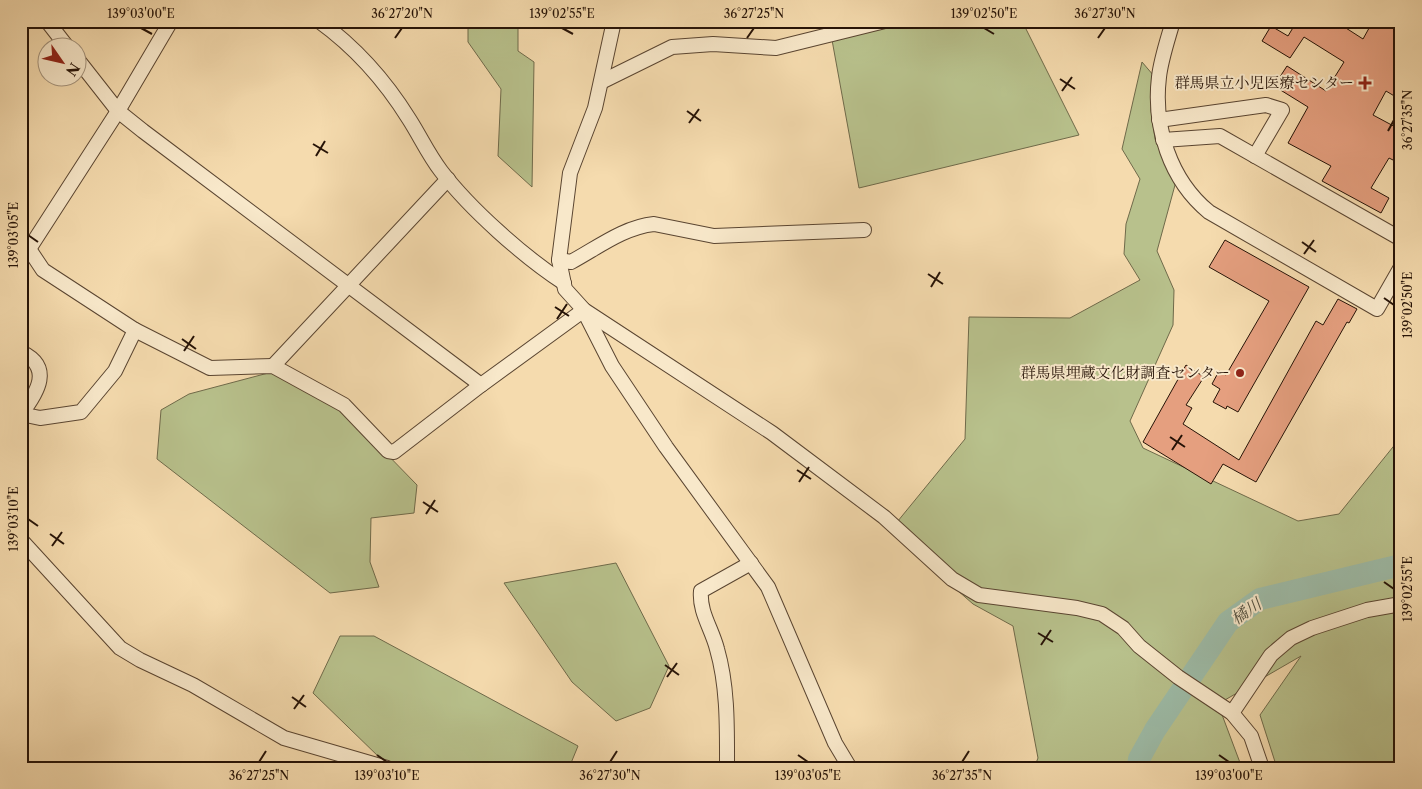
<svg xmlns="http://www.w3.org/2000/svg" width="1422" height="789" font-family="'Libre Caslon Text','Noto Serif JP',serif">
<rect width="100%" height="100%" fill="#f5dbae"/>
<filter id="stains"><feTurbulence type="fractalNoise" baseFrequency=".004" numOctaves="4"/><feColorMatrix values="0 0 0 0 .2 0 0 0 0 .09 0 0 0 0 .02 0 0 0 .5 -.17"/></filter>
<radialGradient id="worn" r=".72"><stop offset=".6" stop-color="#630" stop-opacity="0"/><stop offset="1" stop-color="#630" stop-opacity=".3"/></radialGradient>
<g fill="#b8c18c" stroke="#6f6a4a">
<path d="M468,21H518V51L534,62L532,187L498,156L501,89L468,42Z"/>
<path d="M1022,21L1079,135L859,188L830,29Z"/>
<path d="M1142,62L1154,76L1151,110L1155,139L1175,185L1157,251L1174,290L1173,325L1130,421L1143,448L1298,521L1339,514L1401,437V768H1277L1260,715L1301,656L1218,704L1242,768H1034L1038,758L1013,626L973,604L924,561L893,527L965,439L969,317L1070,318L1140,280L1124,254L1126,224L1140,179L1122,149Z"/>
<path d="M272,372L341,407L417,485L414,513L371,518L370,562L379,587L330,593L157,459L161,410L189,394Z"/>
<path d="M616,563L669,666L650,708L616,721L572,682L504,583Z"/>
<path d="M340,636H374L578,746L569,768H394L381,759L313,693Z"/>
</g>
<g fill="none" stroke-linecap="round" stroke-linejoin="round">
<path stroke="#9dbba7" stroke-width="22" d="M1138,768L1139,759L1155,730L1228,622L1260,599L1401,565"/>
</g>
<g fill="#e59f7f" stroke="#261307">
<path d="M1297,21H1335L1363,39L1373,21H1401V100L1386,91L1373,115L1401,130V164L1389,158L1371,188L1389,198L1381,213L1322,181L1331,166L1288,143L1308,107L1274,86L1287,66L1326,91L1344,62L1304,37L1290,58L1262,41L1271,26L1288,36Z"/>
<path d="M1225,240L1309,287L1238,412L1227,406L1226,409L1213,402L1220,389L1212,384L1219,371L1226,375L1269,301L1209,267Z"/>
<path d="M1338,299L1357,309L1349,323L1347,322L1256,482L1223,464L1211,484L1143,442L1186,365L1204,377L1186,405L1192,408L1183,424L1239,460L1316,321L1323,325Z"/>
</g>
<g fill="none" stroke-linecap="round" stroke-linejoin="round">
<defs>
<g id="minor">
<path d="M47,21L68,48"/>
<path d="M319,21C355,47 386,82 409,119C420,136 428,154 441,171C470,209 524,257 564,283"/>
<path d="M614,21L595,108L570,173L559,260L565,289L584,310L772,433L884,517L952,579L979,595L1077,608L1102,614L1123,628L1139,646L1178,677L1232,713L1251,736L1262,768"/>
<path d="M1173,21C1168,39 1161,59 1159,77C1153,127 1170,180 1209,212L1377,309L1401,267"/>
<path d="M78,60L118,111L143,131L481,385"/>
<path d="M601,82L672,47L713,44L776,48L885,21"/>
<path d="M1159,120L1266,105L1282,110L1255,156"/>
<path d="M1163,140L1220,136L1401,239"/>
<path d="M21,237L43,270L135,330L210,368L273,366L344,405L388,451L394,452L481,385L584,310"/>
<path d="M29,249L118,111L171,21"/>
<path d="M559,260L571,262C597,248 624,227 654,224L714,236L864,230"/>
<path d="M584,311L612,366L666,447L768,587L835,743L850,768"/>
<path d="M21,352C53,367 38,392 21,414"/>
<path d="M273,366L448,179"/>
<path d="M21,414L40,418L81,412L115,371L135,330"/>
<path d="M21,540L120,648L140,660L193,685L284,738L387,768"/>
<path d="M1232,713L1271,655L1291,638L1312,628L1367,610L1401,604"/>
<path d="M727,768C727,729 728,687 717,649C712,629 699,612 701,591L751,563"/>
</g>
</defs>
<use href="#minor" stroke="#5a4531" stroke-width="16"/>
<use href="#minor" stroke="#f8e8ca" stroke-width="14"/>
</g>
<path fill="none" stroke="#261307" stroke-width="2" d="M141,28L152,34M562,28L573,34M984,28L994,34M395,38L402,28M747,38L754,28M1098,38L1105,28M1060,79L1075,89M1062,91L1072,77M687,111L701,121M689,123L699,109M1388,131L1394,120M313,144L328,153M316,156L325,141M28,235L38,242M1302,242L1316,252M1304,254L1314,240M928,274L943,284M931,287L940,272M1384,298L1394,305M555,307L569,316M557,319L567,304M182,339L196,349M184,351L194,336M1170,437L1185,447M1172,450L1182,435M797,470L811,479M799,482L809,467M423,502L438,512M426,514L435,500M28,519L38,526M50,534L64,544M52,546L62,532M1384,582L1394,589M1038,633L1053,642M1041,645L1051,630M665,665L679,675M667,677L677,663M292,697L306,707M294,709L304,695M377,755L387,762M798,755L808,762M1219,755L1229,762M259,762L266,751M610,762L617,751M962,762L969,751"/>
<g fill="#8f2418" stroke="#f8e8ca" stroke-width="2">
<path d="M1362.5 75.5h5v5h5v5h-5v5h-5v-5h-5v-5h5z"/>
<circle cx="1240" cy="373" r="5"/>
</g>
<g text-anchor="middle" stroke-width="4" stroke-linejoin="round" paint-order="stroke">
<g font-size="15" fill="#261307" stroke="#f8e8ca" text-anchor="end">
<text x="1354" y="88">群馬県立小児医療センター</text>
<text x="1230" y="378">群馬県埋蔵文化財調査センター</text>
</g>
<g font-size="16" font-style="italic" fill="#504e3f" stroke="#f8e8ca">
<text transform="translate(1246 611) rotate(-35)" y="6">橘川</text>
</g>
</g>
<rect width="1422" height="789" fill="none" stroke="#f5dbae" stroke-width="55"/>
<g transform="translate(62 62) rotate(124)"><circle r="24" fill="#f8e8ca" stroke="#a4937c"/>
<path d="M0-4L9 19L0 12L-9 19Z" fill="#8f2418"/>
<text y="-8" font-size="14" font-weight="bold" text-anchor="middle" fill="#261307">N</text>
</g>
<rect x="28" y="28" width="1366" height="734" fill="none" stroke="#261307" stroke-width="2"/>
<g font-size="12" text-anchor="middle" fill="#261307">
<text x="141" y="18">139°03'00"E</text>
<text x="402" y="18">36°27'20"N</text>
<text x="562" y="18">139°02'55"E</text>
<text x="754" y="18">36°27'25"N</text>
<text x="984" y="18">139°02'50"E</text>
<text x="1105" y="18">36°27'30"N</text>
<text transform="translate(1408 120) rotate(-90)" y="4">36°27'35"N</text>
<text transform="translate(14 235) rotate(-90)" y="4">139°03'05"E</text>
<text transform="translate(1408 305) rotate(-90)" y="4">139°02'50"E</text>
<text transform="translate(14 519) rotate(-90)" y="4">139°03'10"E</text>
<text transform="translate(1408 589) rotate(-90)" y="4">139°02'55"E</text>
<text x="259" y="780">36°27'25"N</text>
<text x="387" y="780">139°03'10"E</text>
<text x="610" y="780">36°27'30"N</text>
<text x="808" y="780">139°03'05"E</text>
<text x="962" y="780">36°27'35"N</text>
<text x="1229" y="780">139°03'00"E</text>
</g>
<rect width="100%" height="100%" filter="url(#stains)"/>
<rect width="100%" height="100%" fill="url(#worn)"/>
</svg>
